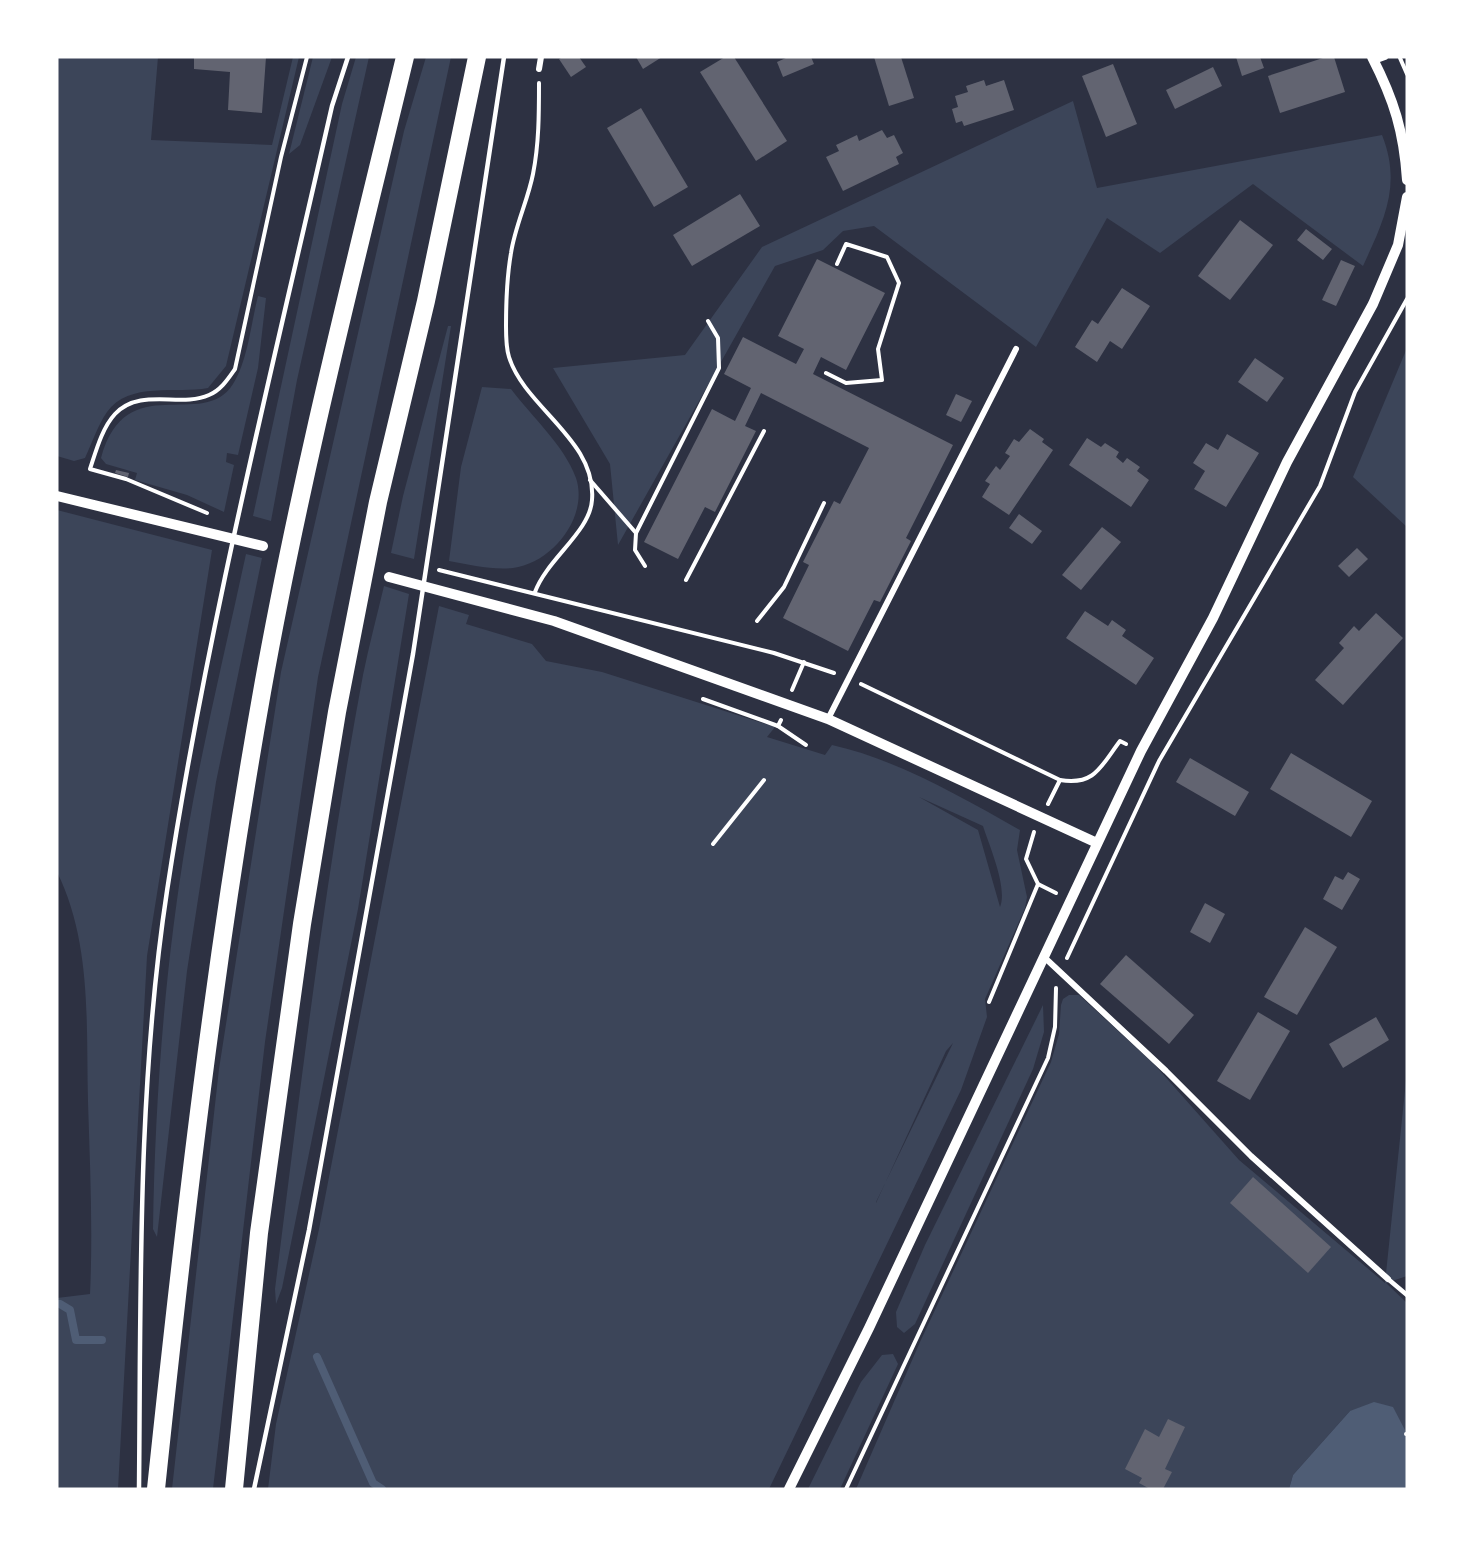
<svg xmlns="http://www.w3.org/2000/svg" width="1464" height="1546" font-family="Karla,sans-serif">
<rect width="100%" height="100%" fill="#2d3142"/>
<g fill="#3c4559" fill-rule="evenodd">
<path d="M57,57H158L151,140L272,145L293,57H299L226,366L208,388C177,394 129,381 107,412C98,425 92,443 85,458L74,461L57,456Z"/>
<path d="M313,57H332L300,145L289,154Z"/>
<path d="M356,57H369L297,380L271,521L253,516L342,104Z"/>
<path d="M426,57H451L318,677L265,1042L213,1489H172L219,1069L281,672L404,131Z"/>
<path d="M1073,101L1097,188L1382,135C1402,185 1384,220 1363,266L1253,184L1160,253L1107,218L1036,347L874,226L843,231L823,250L775,266L618,545L610,464L553,368L685,355L762,247Z"/>
<path d="M258,296L266,298L258,368L238,455L227,453L226,462L234,465L224,512L187,495L135,480L137,473L106,464L101,458C126,367 203,432 233,384C248,360 251,323 258,296Z"/>
<path d="M448,326H451L414,559L391,553L403,496Z"/>
<path d="M1407,348V527L1353,477Z"/>
<path d="M482,387L511,389C532,417 564,445 576,478C589,517 552,563 513,568C492,570 470,565 449,561L461,467Z"/>
<path d="M57,510L212,550L147,956L118,1489H57V1298L90,1294C93,1230 90,1166 88,1102C86,1024 92,943 57,872Z"/>
<path d="M246,554L262,558L216,782L187,971L157,1237L153,1229C155,1098 165,965 187,835C203,741 226,647 246,554Z"/>
<path d="M384,586L409,594L358,909L282,1288L276,1304L275,1289C301,1084 325,878 363,675C369,645 377,616 384,586Z"/>
<path d="M439,606L469,615L466,624L532,644L546,661L602,672L775,727L767,737L825,755L832,745C896,759 963,798 1020,830L1017,850L1027,897L1025,908L985,999L987,1017L961,1090L769,1489H268L276,1424L319,1229ZM919,797L983,826C989,845 1008,888 1000,907L978,830ZM953,1043L876,1202V1203L946,1051Z"/>
<path d="M1069,995H1079L1153,1063L1239,1160L1385,1283L1407,1071V1276L1386,1283L1407,1303V1434L1350,1411L1293,1475L1289,1489H856L920,1342L1051,1062L1059,1034L1061,1005L1063,999Z"/>
<path d="M1043,1005L1044,1032L1033,1069L915,1324L904,1333L897,1327L896,1312L925,1245Z"/>
<path d="M893,1354L898,1364L840,1489H808L861,1382L882,1355Z"/>
</g>
<path fill="#4f5d75" d="M1374,1402L1393,1407L1407,1434V1489H1289L1293,1475L1350,1411Z"/>
<g fill="none" stroke-linecap="round" stroke-linejoin="round">
<g stroke="#4f5d75" stroke-width="8">
<path d="M60,1304L70,1310L76,1340H102"/>
<path d="M317,1357L373,1483L382,1489"/>
</g>
</g>
<g fill="#626471">
<path d="M194,57H266L262,113L228,110L230,72L194,69Z"/>
<path d="M563,57H579L586,67L571,77L559,59Z"/>
<path d="M636,57H662L643,69Z"/>
<path d="M725,57H734L787,141L756,161L700,72Z"/>
<path d="M788,57H811L814,64L783,77L777,62Z"/>
<path d="M874,57H901L914,98L889,106Z"/>
<path d="M1236,57H1260L1264,68L1242,76Z"/>
<path d="M1326,57H1334L1345,92L1280,113L1268,76Z"/>
<path d="M1113,64L1137,124L1106,137L1082,76Z"/>
<path d="M1213,67L1222,86L1175,109L1166,90Z"/>
<path d="M984,80L986,86L1004,80L1014,110L964,126L962,121L956,123L952,109L958,107L955,96L968,92L966,86Z"/>
<path d="M641,108L688,187L654,207L607,128Z"/>
<path d="M882,130L887,138L894,135L903,153L896,157L899,164L843,191L826,157L839,151L836,145L857,135L859,141Z"/>
<path d="M740,194L760,226L692,266L673,235Z"/>
<path d="M1240,220L1273,245L1230,300L1198,276Z"/>
<path d="M1306,229L1332,249L1323,260L1297,240Z"/>
<path d="M817,259L885,293L846,370L821,357L813,374L953,445L906,538L911,541L880,602L874,600L848,651L783,618L809,565L803,562L834,501L840,504L869,448L761,393L745,426L756,431L715,512L705,507L678,559L644,542L712,409L735,421L751,388L724,374L743,337L796,364L804,349L778,336Z"/>
<path d="M1341,260L1355,266L1336,306L1322,300Z"/>
<path d="M1122,288L1150,306L1122,349L1110,341L1097,362L1075,347L1092,320L1098,324Z"/>
<path d="M1255,358L1284,378L1267,402L1238,382Z"/>
<path d="M956,394L972,401L961,422L946,415Z"/>
<path d="M1030,429L1044,439L1042,442L1053,450L1009,515L982,497L990,484L985,481L996,466L1000,470L1010,456L1005,453L1014,439L1019,442Z"/>
<path d="M1227,434L1259,453L1226,507L1194,489L1205,471L1193,463L1206,443L1218,450Z"/>
<path d="M1087,438L1101,447L1105,443L1119,452L1116,457L1123,463L1127,458L1140,467L1137,471L1149,480L1131,507L1069,465Z"/>
<path d="M116,470L129,473L128,477L115,473Z"/>
<path d="M1019,514L1042,531L1032,544L1009,528Z"/>
<path d="M1102,527L1121,542L1081,590L1062,575Z"/>
<path d="M1357,548L1368,559L1349,577L1338,566Z"/>
<path d="M1085,611L1108,626L1112,620L1126,630L1122,636L1154,658L1136,685L1066,638Z"/>
<path d="M1376,613L1403,638L1343,705L1315,680L1344,648L1339,643L1354,626L1359,631Z"/>
<path d="M1291,753L1372,801L1351,837L1270,789Z"/>
<path d="M1190,758L1249,792L1235,816L1176,782Z"/>
<path d="M1348,872L1360,879L1342,910L1323,899L1335,876L1343,880Z"/>
<path d="M1205,903L1225,914L1210,943L1190,932Z"/>
<path d="M1305,927L1337,947L1297,1015L1264,997Z"/>
<path d="M1126,955L1194,1015L1169,1044L1100,984Z"/>
<path d="M1258,1012L1290,1031L1250,1100L1217,1081Z"/>
<path d="M1376,1017L1389,1040L1343,1068L1329,1044Z"/>
<path d="M1253,1177L1331,1247L1308,1273L1230,1203Z"/>
<path d="M1168,1419L1185,1427L1165,1469L1172,1472L1163,1489H1150L1139,1483L1142,1478L1125,1469L1145,1429L1159,1437Z"/>
</g>
<g fill="none" stroke-linecap="round" stroke-linejoin="round">
<g stroke="#fff" stroke-width="4">
<path d="M1400,58L1407,74"/>
<path d="M826,373L846,383L882,380L878,349L899,283L887,257L846,244L837,264"/>
<path d="M590,480L636,533"/>
<path d="M207,513L126,479L90,469C96,451 102,428 115,414C141,387 180,408 209,395C221,390 228,379 235,369L281,157L307,57"/>
<path d="M645,566L635,550L636,533L719,368L718,338L708,321"/>
<path d="M439,570L774,653L834,673"/>
<path d="M686,580L764,431"/>
<path d="M535,592C547,559 590,532 592,500C597,440 525,408 509,357C506,348 506,335 506,326C506,302 507,276 511,253C515,226 528,200 533,174C539,144 539,113 539,83"/>
<path d="M757,621L784,587L824,503"/>
<path d="M861,684L1060,780"/>
<path d="M792,690L804,662"/>
<path d="M703,699L778,726L781,720"/>
<path d="M778,726L806,745"/>
<path d="M1048,804L1060,780C1095,786 1101,766 1120,741L1126,744"/>
<path d="M1034,832L1026,859L1038,884L1056,893"/>
<path d="M713,844L764,780"/>
<path d="M1067,958L1159,761L1320,486L1355,392L1407,299"/>
<path d="M989,1002L1038,884"/>
<path d="M1406,1434H1407"/>
<path d="M846,1489L1048,1058L1055,1027L1056,988"/>
</g>
<g stroke="#fff" stroke-width="4.5">
<path d="M1388,1279L1407,1295"/>
<path d="M139,1489C141,1292 137,1087 167,891C207,627 273,366 332,106L348,57"/>
<path d="M254,1489L309,1230L413,654L504,57"/>
</g>
<g stroke="#fff" stroke-width="6">
<path d="M1374,61L1385,57"/>
<path d="M539,69L541,57"/>
<path d="M828,719L1016,349"/>
<path d="M1044,957L1166,1071L1251,1156L1388,1279"/>
</g>
<g stroke="#fff" stroke-width="10">
<path d="M1372,57C1394,100 1404,132 1407,180"/>
<path d="M57,496L263,546"/>
<path d="M389,577L554,621L828,719L1097,843"/>
<path d="M789,1489L869,1328L1141,751L1213,618L1287,462L1373,304L1398,245L1407,197"/>
</g>
<g stroke="#fff" stroke-width="18">
<path d="M156,1489C184,1222 215,956 262,692C300,478 354,268 405,57"/>
<path d="M234,1489L259,1233L302,924L337,712L378,502L426,301L477,57"/>
</g>
</g>
<rect width="1464" height="1546" fill="none" stroke="#ffffff" stroke-width="117"/>
</svg>
